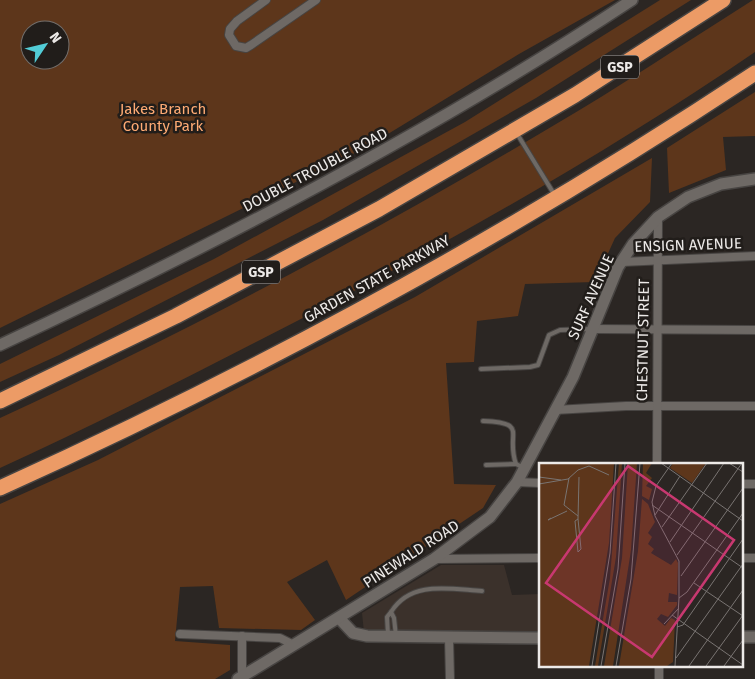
<svg xmlns="http://www.w3.org/2000/svg" width="755" height="679" font-family="'Fira Sans',sans-serif">
<rect width="100%" height="100%" fill="#2b2623"/>
<path fill="#3b312b" d="M441,565H504L512,595L540,594V631L364,632L362,613Z"/>
<g fill="#5d361b" fill-rule="evenodd">
<path d="M0,0H615L519,54L365,148L0,328ZM30,30H60V60H30Z"/>
<path d="M660,0H691L536,98L323,220L59,355L0,382V364L214,259L465,122Z"/>
<path d="M753,0H755V52C597,160 430,253 260,340C174,384 88,428 0,468V418C189,331 373,233 551,127C620,87 686,42 753,0Z"/>
<path d="M755,92V136L723,137L726,170L669,193L667,148Z"/>
<path d="M652,158L650,202L615,238L595,282L525,284L518,316L477,321L474,362L446,363L454,484L496,485L483,508L346,600L327,560L287,582L315,620L301,630L219,628L213,586L180,587L175,641L230,645V670L215,679H0V504L98,460L415,297Z"/>
</g>
<g fill="none" stroke-linecap="round" stroke-linejoin="round">
<defs>
<g id="lane">
<path d="M516,132L554,194"/>
<path d="M481,369L530,367L538,365L549,335L560,330L591,329"/>
<path d="M483,421C530,423 505,433 516,464L522,467"/>
<path d="M486,465L516,464"/>
<path d="M391,612C411,580 449,589 482,591"/>
<path d="M388,635L387,617L391,612L394,618L396,636"/>
</g>
<g id="street">
<path d="M266,0L237,21L230,29L229,35L236,46L246,48L251,45L316,0"/>
<path d="M622,262L755,256"/>
<path d="M593,329L755,330"/>
<path d="M555,410L626,406H755"/>
<path d="M657,464L658,217"/>
<path d="M517,482L540,483"/>
<path d="M741,484H755"/>
<path d="M741,558H755"/>
<path d="M435,559L540,558"/>
<path d="M180,634L280,638L294,645"/>
<path d="M449,638L450,679"/>
<path d="M659,665V679"/>
<path d="M242,679V636"/>
</g>
<g id="secondary">
<path d="M0,345C217,244 432,132 632,0"/>
<path d="M339,618L353,633L367,636L540,638"/>
<path d="M741,637H755"/>
<path d="M238,679L434,559L490,517L517,482L573,377L618,267L633,244L658,217L688,197L721,184L755,179"/>
</g>
<g id="highway">
<path d="M0,401L176,316L379,209L575,95L723,0"/>
<path d="M0,488C261,370 516,231 755,73"/>
</g>
</defs>
<use href="#lane" stroke="#474442" stroke-width="6"/>
<use href="#street" stroke="#474442" stroke-width="10"/>
<use href="#secondary" stroke="#474442" stroke-width="14"/>
<use href="#highway" stroke="#474442" stroke-width="18"/>
<use href="#lane" stroke="#6e6965" stroke-width="4"/>
<use href="#street" stroke="#6e6965" stroke-width="8"/>
<use href="#secondary" stroke="#6e6965" stroke-width="11"/>
<use href="#highway" stroke="#ec9b66" stroke-width="15"/>
</g>
<g text-anchor="middle" stroke-width="5" stroke-linejoin="round" paint-order="stroke">
<g fill="#211d1a" stroke="#b0acaa" stroke-width="1">
<rect x="601" y="55.5" width="38" height="23" rx="4"/>
<rect x="242" y="260.5" width="38" height="23" rx="4"/>
</g>
<g font-size="14" font-weight="bold" fill="#edeae8">
<text x="620" y="72">GSP</text>
<text x="261" y="277">GSP</text>
</g>
<g font-size="15" fill="#ffab74" stroke="#211d1a">
<text x="163" y="114">Jakes Branch<tspan x="163" dy="17">County Park</tspan></text>
</g>
<g font-size="15" fill="#edeae8" stroke="#211d1a">
<text transform="translate(315 170) rotate(-28)" y="5">DOUBLE TROUBLE ROAD</text>
<text transform="translate(688 245) rotate(-2)" y="5">ENSIGN AVENUE</text>
<text transform="translate(377 279) rotate(-29)" y="5">GARDEN STATE PARKWAY</text>
<text transform="translate(591 297) rotate(-66)" y="5">SURF AVENUE</text>
<text transform="translate(643 340) rotate(-89)" y="5">CHESTNUT STREET</text>
<text transform="translate(411 554) rotate(-33)" y="5">PINEWALD ROAD</text>
</g>
</g>
<g transform="translate(539 463)">
<rect width="204" height="204" fill="#2b2623"/>
<path d="M0,0H75L70,80L50,203H0ZM80,0H83L77,94L59,203H56L71,115ZM89,0H98L92,87L74,203H65L83,95ZM104,0H113L107,10L113,15L107,23L113,26L110,37L103,33ZM134,0H167L153,20L131,5ZM103,36L109,41L116,59L109,70L113,74L109,81L115,86L112,90L132,102L137,96L139,100L138,132L130,130L129,139H138V142L129,154L122,151L118,156L126,163L132,155L136,157L134,199L128,203H80L99,88Z" fill="#5d361b"/>
<path fill="none" stroke="#797472" stroke-width="1" d="M122,0L204,58M133,0L117,23L113,39L116,53L140,98V135M190,0L204,9M0,14L22,17M30,15L25,42L39,53M0,21L29,16L39,7L50,3L70,12M113,42L204,105M116,52L141,13M12,55L9,57L28,48M39,56L42,86L39,89L36,58L39,56L40,14M123,64L168,0M131,79L185,0M138,92L203,0M142,113L204,25M155,120L204,153M133,152L204,202M125,161L140,145M138,164L144,162L204,76M137,195L204,101M53,203L71,90L77,0M62,203L79,106L86,0M77,203L92,116L101,0M136,203L140,135L148,129L204,50M150,203L204,127M167,203L204,152M185,203L204,177"/>
<path fill="#c83870" fill-opacity="0.15" stroke="#c83870" stroke-width="2.5" d="M89,3L195,77L113,194L7,120Z"/>
<rect width="204" height="204" fill="none" stroke="#edeae8" stroke-width="2.5"/>
</g>
<g transform="translate(45 45) rotate(55)"><circle r="24" fill="#211d1a" stroke="#736f6c"/>
<path d="M0-4L9 19L0 12L-9 19Z" fill="#52ccd6"/>
<text y="-8" font-size="14" font-weight="bold" text-anchor="middle" fill="#edeae8">N</text>
</g>
</svg>
